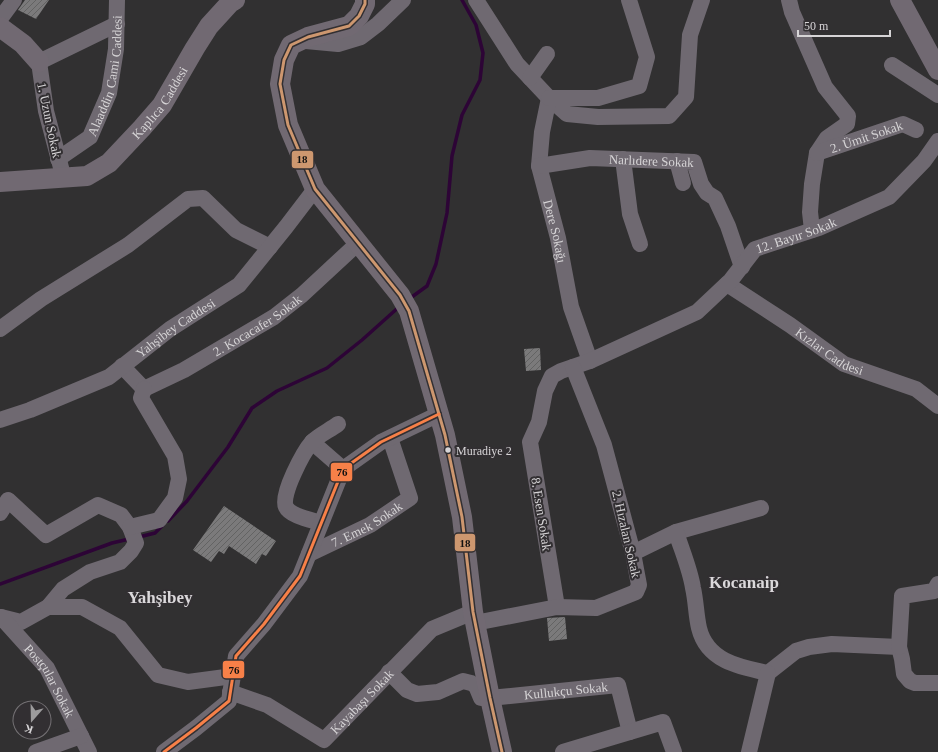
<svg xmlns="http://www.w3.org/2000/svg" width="938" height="752" font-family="Georgia,serif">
<defs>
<pattern id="building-hatch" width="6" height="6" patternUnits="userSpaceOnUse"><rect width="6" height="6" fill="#7b7a7b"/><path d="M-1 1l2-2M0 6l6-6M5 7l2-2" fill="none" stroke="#636363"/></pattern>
</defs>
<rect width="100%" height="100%" fill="#313031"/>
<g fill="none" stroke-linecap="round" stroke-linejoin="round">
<g stroke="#2d0436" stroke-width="3.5">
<path d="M409,299L427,286L436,264L447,213L452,156L462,115L480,80L483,53L476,25L462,0"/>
<path d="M168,521L187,501L228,447L252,408L277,391L327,368L362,340L400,306"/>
<path d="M139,537L155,533L163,525"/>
<path d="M0,584L112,543L129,539"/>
</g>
</g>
<g fill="url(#building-hatch)">
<path d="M25,0H49L36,19L18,10Z"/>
<path d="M540,348L541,370L526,371L524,349Z"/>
<path d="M224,506L276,541L266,556L262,554L256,564L229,546L224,554L219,551L211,562L193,550Z"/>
<path d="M565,617L567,639L549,641L547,618Z"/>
</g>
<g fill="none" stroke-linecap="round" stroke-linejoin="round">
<g stroke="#6f6971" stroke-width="16">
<path d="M476,0L517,64L549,98L567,114L598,117L669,116L686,97L690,35L702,0"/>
<path d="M789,0L792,12L825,87L848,116L847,124L827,138L817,153L812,184L810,212L812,230"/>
<path d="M0,19L14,0"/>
<path d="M306,41L338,44L361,37L378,24L403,0"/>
<path d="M892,65L938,95"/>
<path d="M530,78L547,54"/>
<path id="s1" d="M549,98L542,132L539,166L558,238L571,307L590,361"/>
<path d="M549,98H598L639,86L647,57L629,0"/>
<path id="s2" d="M817,153L903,124L916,130"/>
<path id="s3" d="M58,159L90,137L109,93L116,49L117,0"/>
<path d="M623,159L630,214L640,244"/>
<path d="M677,161L683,183"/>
<path id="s4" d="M539,166L590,158L694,162L701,184L707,193L715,198L728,226L742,267"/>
<path d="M64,179L46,111L39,62L117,24"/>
<path id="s5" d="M727,284L790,325L844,364L916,389L938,406"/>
<path d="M0,329L41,299L128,245L188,199L203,198L236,230L270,247"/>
<path d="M122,366L144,389"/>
<path id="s6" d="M144,389L184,370L274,317L302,295L357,244"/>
<path id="s7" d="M0,420L30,410L109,377L170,329L239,285L286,227L315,189"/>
<path d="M312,442L343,469"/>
<path d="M0,513L8,500L46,535L98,505L121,515L130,527L136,543L131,551L120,562L90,572L63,589L48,607L21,622L1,617"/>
<path d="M321,523C312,520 290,516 286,507C280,495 304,451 312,442C319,435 330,430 338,424"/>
<path d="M130,527L159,520L175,498L179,479L175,456L141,398L144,389"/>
<path d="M676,532L761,508"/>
<path d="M633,553L676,532C682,551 690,569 693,588C696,601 696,615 699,628C707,661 739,667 768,673L796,651L809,647L832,644L899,647L902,659L904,674L910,681L915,683H938"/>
<path id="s8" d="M309,554L370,525L410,498L390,438"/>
<path d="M48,607H82L120,628L158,675L188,682L233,676"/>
<path id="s9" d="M557,607L530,442L539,422L545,391L552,376L561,371L590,361L697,312L731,280L755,249L819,228L889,197L924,161L938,141"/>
<path id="s10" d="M1,617L47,668L89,752"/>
<path d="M475,623L557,607L596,608L636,592L639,585L633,553L604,445L573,367"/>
<path d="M899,647L902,596L934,591L938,584"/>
<path id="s11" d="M389,672L407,690L417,694L438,692L463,681L471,683L476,686L481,698H490L618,685L630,732"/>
<path id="s12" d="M230,692L267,705L324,740L432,629L473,612"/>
<path d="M36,752L81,736"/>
<path d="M164,752L196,728L229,701L236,656L264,624L300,576L343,469L381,442L439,414"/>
<path d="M563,752L663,722L674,752"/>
<path d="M749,752L768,673"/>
</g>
<g stroke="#716972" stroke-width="20">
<path d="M365,0V4L359,16L349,26L308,37L291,45L284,60L280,84L288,125L315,189L400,295L409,311L445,435L462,517L473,612L490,698L502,752"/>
<path d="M900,0L938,70"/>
<path d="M0,27L23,44L39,62"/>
<path id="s13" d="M0,182L87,176L109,163L142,128L162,105L195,48L209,26L230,3L235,0"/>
</g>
<defs>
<path id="bus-1" d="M365,0V4L359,16L349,26L308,37L291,45L284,60L280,84L288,125L315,189L400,295L409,311L445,435L462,517L473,612L490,698L502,752"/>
<path id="bus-2" d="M164,752L196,728L229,701L236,656L264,624L300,576L343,469L381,442L439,414"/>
</defs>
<use href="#bus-1" stroke="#322f32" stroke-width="6"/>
<use href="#bus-2" stroke="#322f32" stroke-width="6"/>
<use href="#bus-1" stroke="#cd976f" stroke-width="3"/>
<use href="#bus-2" stroke="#f78048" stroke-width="3"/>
</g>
<circle fill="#d6d4d6" stroke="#322f32" stroke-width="1.5" cx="448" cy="450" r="3.5"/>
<g text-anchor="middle" stroke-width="4" stroke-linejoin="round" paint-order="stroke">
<g font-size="12" fill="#d6d4d6" stroke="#322f32" text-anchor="start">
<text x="456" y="455">Muradiye 2</text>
</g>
<g font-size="13" fill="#d6d4d6" stroke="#322f32">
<text dy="5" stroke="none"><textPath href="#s3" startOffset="103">Alaaddin Cami Caddesi</textPath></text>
<text dy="5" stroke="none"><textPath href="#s13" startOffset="192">Kaplıca Caddesi</textPath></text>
<text transform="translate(50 120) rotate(78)" y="5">1. Uzun Sokak</text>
<text dy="5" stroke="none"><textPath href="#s2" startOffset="52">2. Ümit Sokak</textPath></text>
<text dy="5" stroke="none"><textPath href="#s4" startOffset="113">Narlıdere Sokak</textPath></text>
<text dy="5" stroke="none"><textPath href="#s1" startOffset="136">Dere Sokağı</textPath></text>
<text dy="5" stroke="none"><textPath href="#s9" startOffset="525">12. Bayır Sokak</textPath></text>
<text dy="5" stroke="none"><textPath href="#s6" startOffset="130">2. Kocacafer Sokak</textPath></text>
<text dy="5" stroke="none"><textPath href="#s7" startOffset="200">Yahşibey Caddesi</textPath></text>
<text dy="5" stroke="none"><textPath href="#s5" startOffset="123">Kızlar Caddesi</textPath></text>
<text transform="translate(542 514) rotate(81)" y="5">8. Esen Sokak</text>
<text dy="5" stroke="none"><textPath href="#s8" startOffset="65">7. Emek Sokak</textPath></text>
<text transform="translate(627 534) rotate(77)" y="5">2. Hızalan Sokak</text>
<text dy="5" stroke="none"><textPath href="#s10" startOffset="81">Postçular Sokak</textPath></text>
<text dy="5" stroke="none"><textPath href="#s11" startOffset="197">Kullukçu Sokak</textPath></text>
<text dy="5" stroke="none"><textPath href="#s12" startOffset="160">Kayabaşı Sokak</textPath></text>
</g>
<g font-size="17" font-weight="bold" fill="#dbd8db" stroke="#322f32">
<text x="744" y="588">Kocanaip</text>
<text x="160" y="603">Yahşibey</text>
</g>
</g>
<g stroke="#322f32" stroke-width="1.5">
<rect x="291" y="150" width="23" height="19" rx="4" fill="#cd976f"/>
<rect x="330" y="462" width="23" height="20" rx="4" fill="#f78048"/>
<rect x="454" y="533" width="22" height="19" rx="4" fill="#cd976f"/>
<rect x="222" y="660" width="23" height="19" rx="4" fill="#f78048"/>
</g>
<g font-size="11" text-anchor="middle" font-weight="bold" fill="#111">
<text x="302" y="163">18</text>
<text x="342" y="476">76</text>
<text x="465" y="547">18</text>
<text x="234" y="674">76</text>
</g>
<g transform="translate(32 720) rotate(200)"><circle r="19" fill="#322f32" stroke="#747174"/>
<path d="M0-3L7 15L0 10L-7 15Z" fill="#9c9b9c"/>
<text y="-6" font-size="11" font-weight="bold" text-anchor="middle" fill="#d6d4d6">K</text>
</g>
<path d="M798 30v6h92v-6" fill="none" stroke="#d6d4d6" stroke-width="2"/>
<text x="804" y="30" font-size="12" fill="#d6d4d6" stroke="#322f32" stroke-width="3" paint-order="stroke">50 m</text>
</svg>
